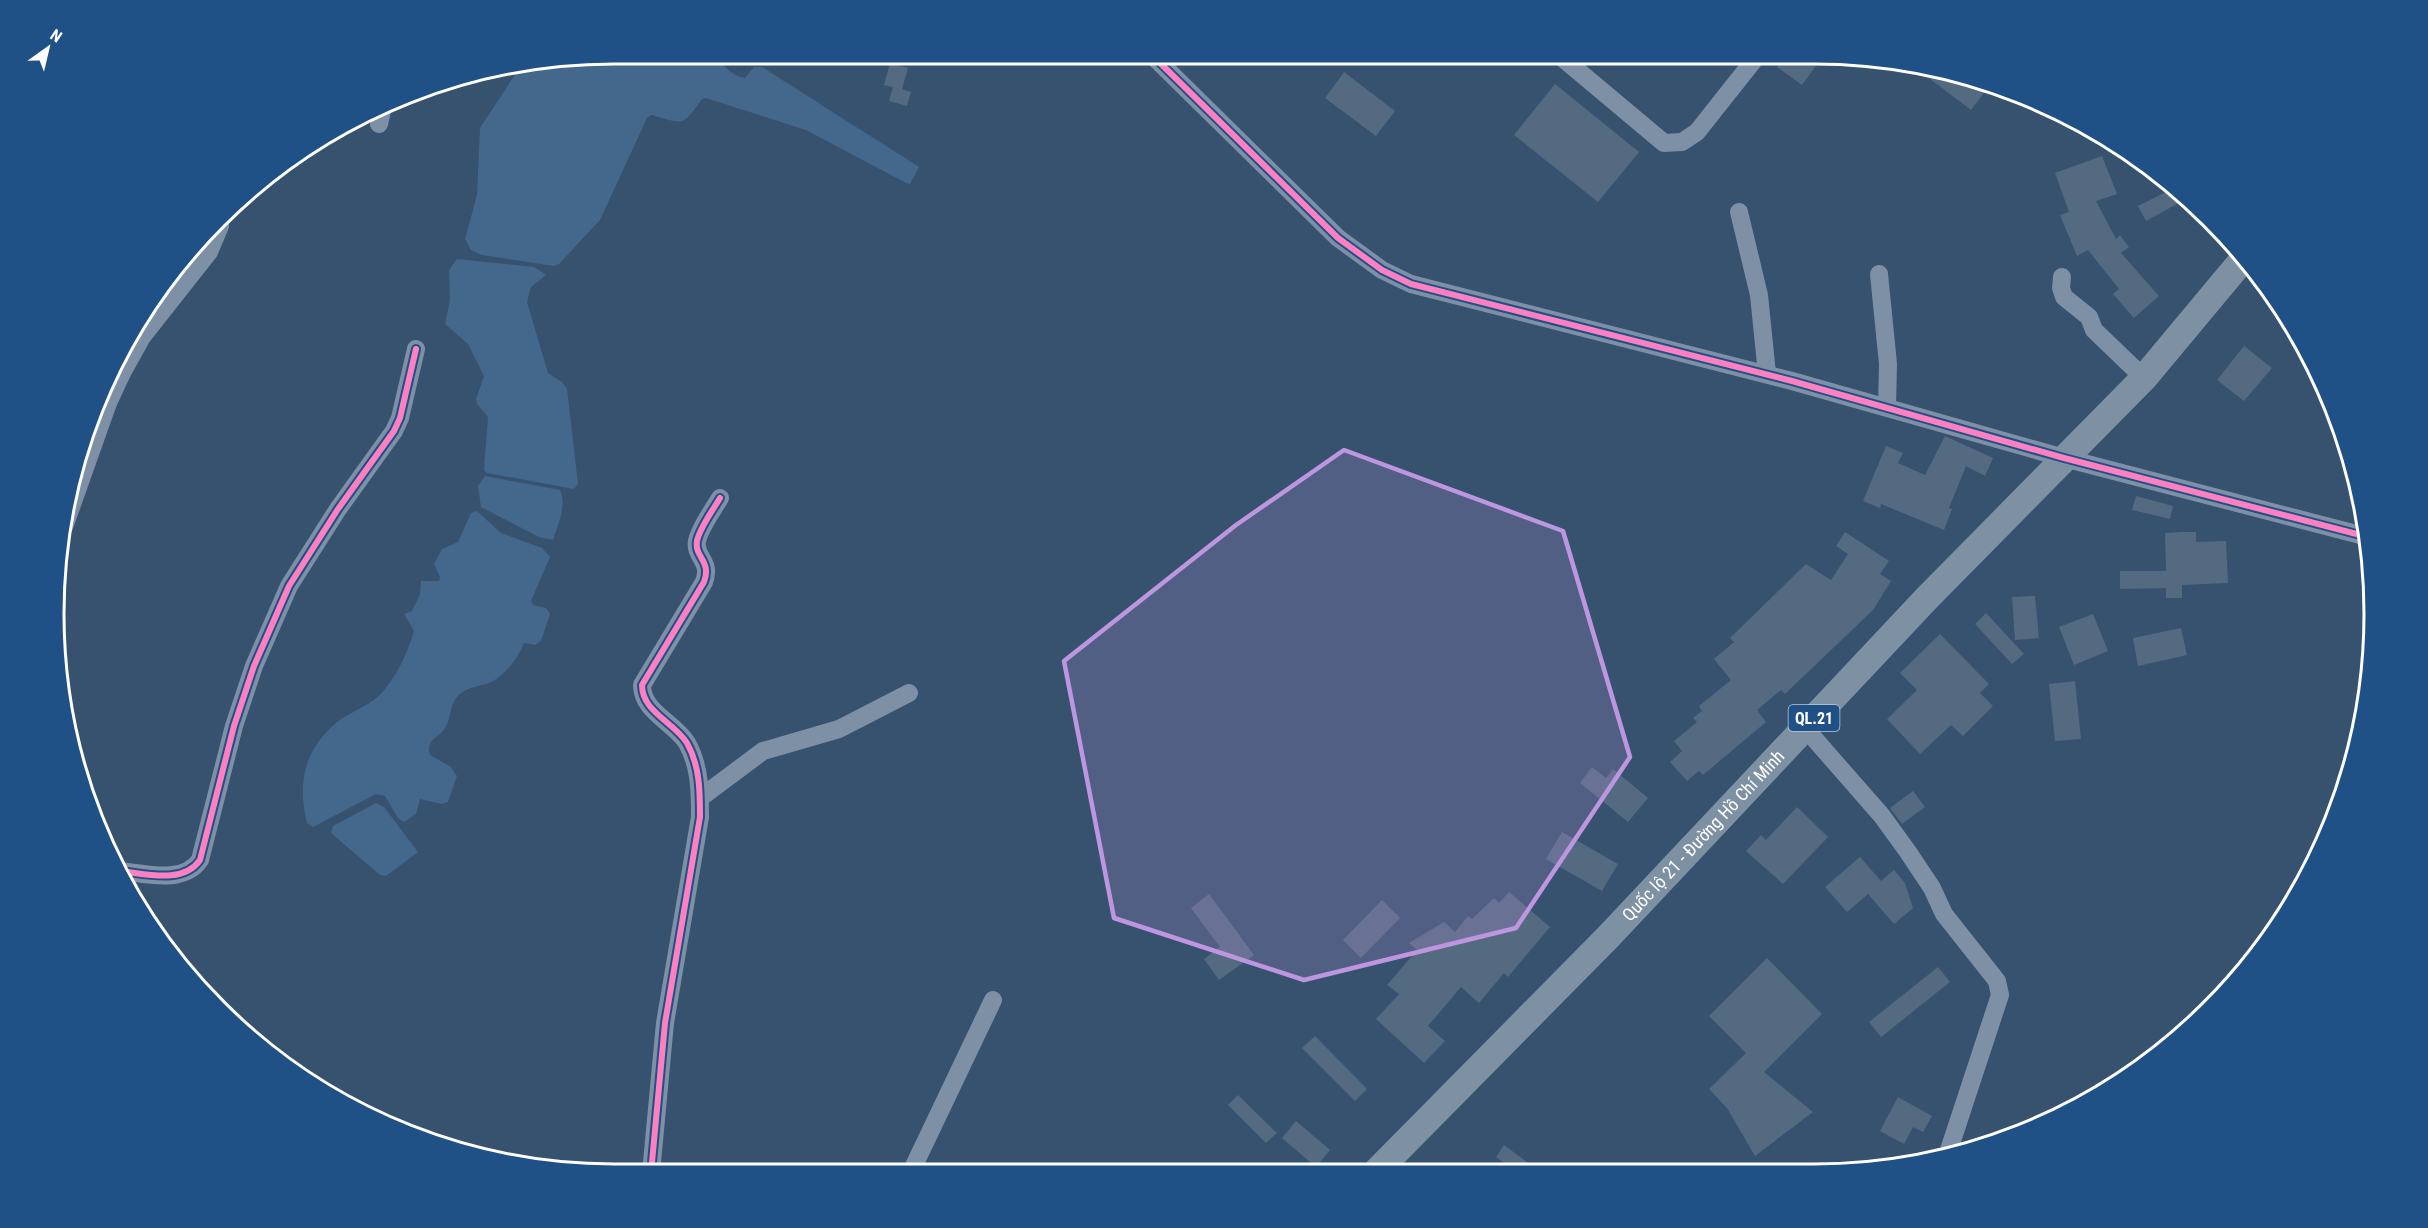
<svg xmlns="http://www.w3.org/2000/svg" width="2428" height="1228" font-family="'Roboto Condensed',sans-serif">
<rect width="100%" height="100%" fill="#36526f"/>
<g fill="#44678c">
<path d="M614,54H717C723,65 731,76 745,78L754,67H762L919,167L910,184L906,183L806,130L706,98L702,99C681,128 685,124 651,115L647,118L600,220L559,264L554,266L482,255L471,250L465,239L477,195L480,128L518,70Z"/>
<path d="M457,259L534,267L546,275L531,287L527,302L548,373L562,382L567,389L578,484L574,489L487,473L484,470L488,417L477,404L476,399L484,376L468,344L445,324L450,300L449,270Z"/>
<path d="M485,476L560,490C567,506 558,524 553,540L539,537L481,507L478,486Z"/>
<path d="M477,511L501,533L542,548L550,557L531,601L533,605L546,608L550,614L541,641L535,645L524,643C519,657 505,675 491,682C482,686 467,687 460,694C449,703 452,718 445,728C439,738 425,740 430,755L451,767L457,776L448,802L442,804L420,799L416,814L404,822L398,818L385,796L376,794L313,827L307,823C297,784 304,750 336,723C351,711 373,705 385,689C399,672 408,651 414,631L404,614L412,611L420,594L421,581H439L440,577L434,564L442,549L458,542L471,513Z"/>
<path d="M376,803L384,807L418,852L386,876L380,875L331,833L333,826Z"/>
</g>
<g fill="#546a81">
<path d="M1786,55H1824L1802,85L1777,67Z"/>
<path d="M890,63L908,68L902,89L911,92L907,106L889,101L893,87L884,85Z"/>
<path d="M1913,66L1959,73L1990,85L1971,110Z"/>
<path d="M1344,72L1395,111L1376,136L1325,98Z"/>
<path d="M1555,84L1639,152L1598,202L1514,135Z"/>
<path d="M2102,156L2117,194L2096,201L2116,239L2120,235L2129,247L2121,253L2159,296L2134,318L2113,294L2119,289L2088,250L2077,256L2060,215L2069,212L2055,173Z"/>
<path d="M2174,188L2186,199L2146,221L2138,206Z"/>
<path d="M2244,346L2272,368L2244,401L2217,380Z"/>
<path d="M1945,436L1993,458L1985,476L1966,466L1949,508L1952,509L1944,530L1881,504L1880,508L1863,501L1886,446L1903,453L1898,463L1925,475Z"/>
<path d="M2136,496L2173,506L2170,519L2132,510Z"/>
<path d="M1845,532L1889,561L1880,574L1891,581L1873,610L1785,694L1781,690L1757,710L1766,722L1703,775L1699,771L1687,781L1670,762L1682,751L1674,741L1697,722L1693,718L1702,711L1699,706L1731,680L1714,659L1734,642L1730,638L1806,564L1831,580L1848,554L1836,546Z"/>
<path d="M2181,532H2196V542L2226,541L2228,583L2182,585V598H2166V588L2120,589V571H2166L2165,533Z"/>
<path d="M2035,596L2039,638L2015,640L2012,597Z"/>
<path d="M1986,613L2024,654L2012,664L1975,624Z"/>
<path d="M2093,614L2108,651L2074,665L2059,627Z"/>
<path d="M2181,628L2187,655L2138,666L2133,638Z"/>
<path d="M1940,634L1989,684L1980,693L1993,706L1963,736L1951,725L1920,754L1887,719L1917,690L1900,673Z"/>
<path d="M2075,681L2081,739L2055,741L2049,684Z"/>
<path d="M1592,767L1606,778L1613,769L1648,798L1628,822L1580,783Z"/>
<path d="M1913,791L1925,807L1902,824L1890,808Z"/>
<path d="M1797,807L1828,837L1783,884L1746,851L1761,835L1766,840Z"/>
<path d="M1562,832L1618,864L1602,891L1546,859Z"/>
<path d="M1860,857L1881,881L1894,870L1905,883L1913,908L1894,924L1868,894L1847,912L1825,887Z"/>
<path d="M1509,892L1550,927L1508,977L1504,973L1479,1003L1461,987L1428,1026L1445,1041L1424,1063L1376,1019L1399,994L1387,985L1417,950L1409,943L1444,922L1455,932L1468,916L1472,919L1494,898L1499,903Z"/>
<path d="M1209,894L1254,955L1219,980L1204,959L1220,947L1191,908Z"/>
<path d="M1382,900L1400,918L1361,958L1343,940Z"/>
<path d="M1767,958L1822,1014L1764,1072L1813,1112L1755,1156L1727,1108L1709,1089L1746,1053L1709,1016Z"/>
<path d="M1938,967L1950,982L1881,1037L1869,1022Z"/>
<path d="M1315,1036L1367,1089L1355,1101L1302,1048Z"/>
<path d="M1238,1095L1277,1133L1266,1143L1228,1105Z"/>
<path d="M1898,1097L1932,1116L1923,1132L1913,1127L1904,1144L1880,1131Z"/>
<path d="M1296,1121L1330,1150L1316,1167L1282,1138Z"/>
<path d="M1504,1145L1538,1170H1513L1496,1157Z"/>
</g>
<g fill="none" stroke-linecap="round" stroke-linejoin="round">
<g stroke="#7d90a5" stroke-width="18">
<path d="M1152,55L1338,238L1382,270L1411,284L1792,381L2064,458L2368,537"/>
<path d="M1559,55L1664,143L1682,142L1697,132L1758,55"/>
<path d="M379,124L382,111"/>
<path d="M1739,212L1759,295L1767,374"/>
<path d="M1879,274L1888,364L1887,407"/>
<path d="M2062,277L2061,288L2064,297L2089,317L2094,330L2144,378"/>
<path d="M64,527L108,403L122,373L142,337L209,252L220,226"/>
<path d="M1805,728L1882,816L1908,852L1932,888L1944,914L1997,981L2000,995L1948,1153"/>
<path d="M700,798L763,751L839,729L909,693"/>
<path d="M119,871C144,873 183,885 200,860L234,726L254,666L289,586L338,509L394,431L400,418L416,349"/>
<path d="M911,1172L993,1000"/>
<path d="M651,1173L665,1023L700,817C700,792 700,766 687,743C674,722 642,712 642,685L704,582C712,561 694,557 697,541C700,527 713,510 720,498"/>
</g>
<path stroke="#7d91a3" stroke-width="27" id="s1" d="M1377,1171L1609,936L1927,598L2144,378L2244,258"/>
<defs>
<g id="cycleway">
<path d="M1152,55L1338,238L1382,270L1411,284L1792,381L2064,458L2368,537"/>
<path d="M119,871C144,873 183,885 200,860L234,726L254,666L289,586L338,509L394,431L400,418L416,349"/>
<path d="M651,1173L665,1023L700,817C700,792 700,766 687,743C674,722 642,712 642,685L704,582C712,561 694,557 697,541C700,527 713,510 720,498"/>
</g>
</defs>
<use href="#cycleway" stroke="#1f5186" stroke-width="10"/>
<use href="#cycleway" stroke="#ff80c0" stroke-width="6"/>
</g>
<path fill="#bd96df" fill-opacity="0.2" stroke="#bd96df" stroke-width="4.5" stroke-linejoin="round" d="M1344,450L1563,531L1630,757L1516,928L1304,980L1114,918L1064,661L1236,525Z"/>
<g text-anchor="middle" stroke-width="6" stroke-linejoin="round" paint-order="stroke">
<rect fill="#1f5186" stroke="#bccbdb" stroke-width="1.5" x="1788.5" y="705" width="51" height="26" rx="4.5"/>
<g font-size="16" font-weight="bold" fill="#fff">
<text x="1814" y="724">QL.21</text>
</g>
<g font-size="18" fill="#fff" stroke="#1f5186">
<text dy="6" stroke="none"><textPath href="#s1" startOffset="468">Quốc lộ 21 - Đường Hồ Chí Minh</textPath></text>
</g>
</g>
<path d="M0 0H2428V1228H0ZM614 64H1814A550 550 0 0 1 2364 614V614A550 550 0 0 1 1814 1164H614A550 550 0 0 1 64 614V614A550 550 0 0 1 614 64Z" fill="#1f5186" fill-rule="evenodd"/>
<path fill="none" stroke="#fff" stroke-width="3" d="M614 64H1814A550 550 0 0 1 2364 614V614A550 550 0 0 1 1814 1164H614A550 550 0 0 1 64 614V614A550 550 0 0 1 614 64Z"/>
<g transform="translate(48 48) rotate(34)" stroke="#1f5186" stroke-width="4.5" paint-order="stroke">
<path d="M0-4.5L10 22L0 15L-10 22Z" fill="#ffffff"/>
<text y="-9" font-size="16" font-weight="bold" text-anchor="middle" fill="#ffffff">N</text>
</g>
</svg>
